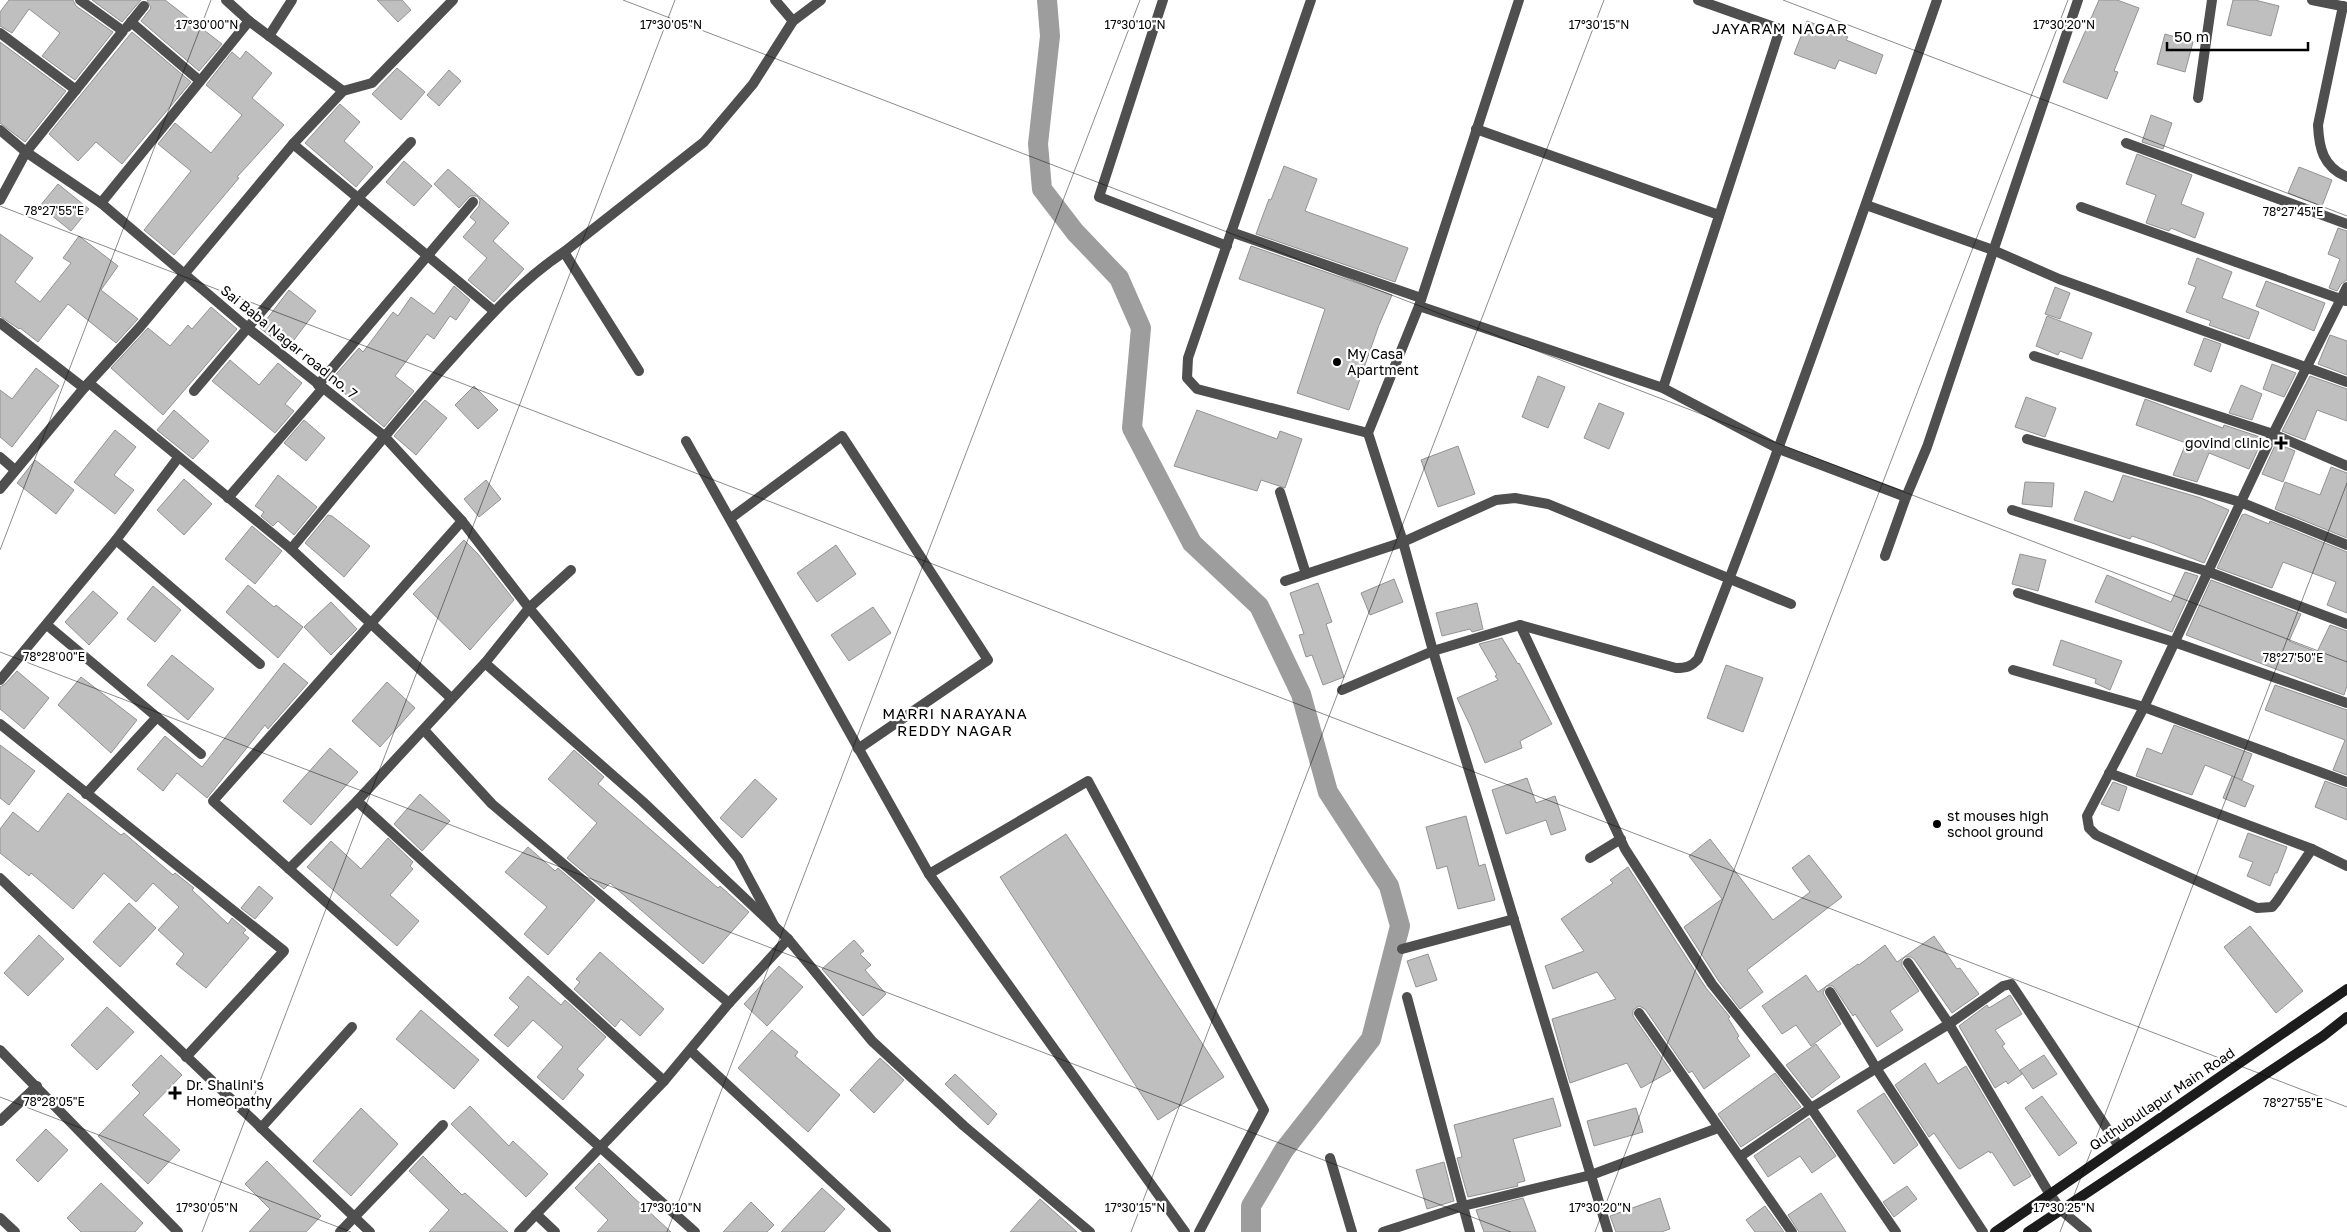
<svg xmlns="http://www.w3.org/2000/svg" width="2347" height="1232" font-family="'Golos Text',sans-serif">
<rect width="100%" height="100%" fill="#fff"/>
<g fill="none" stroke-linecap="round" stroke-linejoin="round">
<path stroke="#9d9d9d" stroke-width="20" d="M1047,0L1050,36L1038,144L1042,189L1075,232L1119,278L1141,328L1132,428L1192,543L1259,606L1301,694L1328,792L1389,886L1400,926L1371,1039L1284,1150L1251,1206V1232"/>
</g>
<g fill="#bfbfbf" stroke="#939393">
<path d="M9,0H73L76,6L113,32L75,80L42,56L60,33L29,9L12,33L0,26V12Z"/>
<path d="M92,0H141L122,22Z"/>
<path d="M147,0H165L222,44L199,71L141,21L151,8Z"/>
<path d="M377,0H402L411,10L398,22Z"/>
<path d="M2099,0H2117L2139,8L2114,71L2118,72L2107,99L2063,82Z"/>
<path d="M2233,0H2255L2279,6L2271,36L2227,25Z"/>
<path d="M1807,21L1848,37L1846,40L1883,55L1876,74L1839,60L1835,69L1794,54Z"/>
<path d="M132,32L191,82L122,164L96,142L78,161L49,134Z"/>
<path d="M2165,34L2193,42L2185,72L2157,64Z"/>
<path d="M0,42L66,91L25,142L0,123Z"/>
<path d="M246,51L272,73L252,98L284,125L248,165L237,177L239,178L174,255L144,230L191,171L158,144L175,123L211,153L242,115L206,85L232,52L240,59Z"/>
<path d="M397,68L425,92L401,120L372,94Z"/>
<path d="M449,70L461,81L439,106L427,95Z"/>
<path d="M340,104L360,122L344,141L373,167L356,187L305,143Z"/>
<path d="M2151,115L2172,123L2163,149L2142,142Z"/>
<path d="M2137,154L2192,175L2181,204L2204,213L2195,238L2171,228L2169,231L2146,223L2156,195L2126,184Z"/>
<path d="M404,161L432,186L414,206L386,182Z"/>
<path d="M1284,166L1317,179L1305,211L1408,248L1395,282L1256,234L1269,199L1271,200Z"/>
<path d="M2299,167L2332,180L2322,206L2288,193Z"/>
<path d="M448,169L509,223L493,241L524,269L494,302L468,280L487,258L463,237L476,222L470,217L479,206L480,200L477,196H470L459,208L434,184Z"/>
<path d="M58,184L89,209L71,231L40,206Z"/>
<path d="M2338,228L2347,231V280L2341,284L2337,291L2329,288L2340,259L2328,254Z"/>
<path d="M0,234L33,258L15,282L40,302L71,263L63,258L79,236L118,266L101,290L138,319L116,343L68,304L38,342L20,328L19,329L0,316Z"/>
<path d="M1251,246L1392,295L1379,325L1349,410L1297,393L1325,309L1239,279Z"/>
<path d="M2197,258L2232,272L2222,298L2259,312L2249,339L2209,325L2211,321L2186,312L2196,287L2188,284Z"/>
<path d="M2266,281L2325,303L2314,331L2256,306Z"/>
<path d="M454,286L470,300L456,320L450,316L434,339L427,334L395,376L414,391L384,427L330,381L359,348L363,352L393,312L398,316L411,297L434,314Z"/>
<path d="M2055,287L2070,293L2060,319L2045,314Z"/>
<path d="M289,290L316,311L287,349L260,328Z"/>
<path d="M211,307L237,329L163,415L111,368L148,328L170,346L188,325L192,329Z"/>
<path d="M2047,316L2092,333L2082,359L2060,351L2058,355L2036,346Z"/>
<path d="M2330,335L2347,341V375L2318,364Z"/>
<path d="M2204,338L2221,344L2211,372L2194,365Z"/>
<path d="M230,360L259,385L278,363L302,383L285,404L294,411L275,433L212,381Z"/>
<path d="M2272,364L2296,373L2284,397L2263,389Z"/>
<path d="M36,368L59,386L12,447L0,437V390L12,399Z"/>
<path d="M1538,376L1565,387L1548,428L1522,417Z"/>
<path d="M2310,376L2347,389V421L2317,410L2305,440L2282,431Z"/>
<path d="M2241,385L2262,394L2252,420L2229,413Z"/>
<path d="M474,386L498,410L478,429L455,405Z"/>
<path d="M2026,397L2056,408L2045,437L2015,427Z"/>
<path d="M2145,399L2223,428L2224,425L2263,438L2249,469L2209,453L2197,482L2173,475L2186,443L2136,425Z"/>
<path d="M425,400L447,418L416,455L394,436Z"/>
<path d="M1599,403L1624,413L1609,449L1584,438Z"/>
<path d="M174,410L209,441L193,459L157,430Z"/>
<path d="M1197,410L1277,439L1280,431L1302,439L1285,488L1261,480L1257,491L1174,466Z"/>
<path d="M304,420L325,438L306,461L284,443Z"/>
<path d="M115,430L136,447L114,475L134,490L115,514L74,482Z"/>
<path d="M2276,443L2295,451L2283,482L2262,474Z"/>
<path d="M1458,446L1475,494L1438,507L1421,460Z"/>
<path d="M35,460L74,490L56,514L17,483Z"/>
<path d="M2331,467L2347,473V538L2275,509L2285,482L2320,495Z"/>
<path d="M278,475L317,507L294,535L278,521L273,526L261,516L264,512L255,506Z"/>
<path d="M2123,475L2201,498L2229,510L2204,563L2155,544L2132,536L2130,539L2074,520L2085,491L2113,502Z"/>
<path d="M184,479L212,504L184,535L157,510Z"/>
<path d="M486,480L501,499L479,517L464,499Z"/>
<path d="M2025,482L2054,483L2052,507L2022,504Z"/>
<path d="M2245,514L2269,524L2270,521L2347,552V613L2327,605L2336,582L2283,562L2272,588L2217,568L2242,515Z"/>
<path d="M328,515L332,516L370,546L344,577L305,543Z"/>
<path d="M252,526L282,551L255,584L225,559Z"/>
<path d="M464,540L478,554L514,600L470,650L413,594Z"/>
<path d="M836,545L856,574L817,602L797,573Z"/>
<path d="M2020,554L2046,560L2038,591L2012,584Z"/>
<path d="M2185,572L2198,576L2172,632L2095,602L2107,575L2171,602Z"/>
<path d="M1394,579L1403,602L1370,615L1361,593Z"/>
<path d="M2211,580L2301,614L2289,641L2317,652L2330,625L2347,631V686L2344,695L2186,635Z"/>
<path d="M1318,583L1332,622L1326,624L1344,677L1323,685L1312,655L1306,657L1299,635L1304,634L1290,593Z"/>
<path d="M248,585L274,607L276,605L303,627L278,658L226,612Z"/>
<path d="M153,586L181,610L155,642L127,619Z"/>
<path d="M93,591L118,613L89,645L65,622Z"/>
<path d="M331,602L357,629L331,655L304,627Z"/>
<path d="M1477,603L1483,629L1472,632L1470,629L1442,636L1436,613Z"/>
<path d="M873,607L891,633L849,661L831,635Z"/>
<path d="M1502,638L1518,664L1519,663L1552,724L1520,741L1522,748L1485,763L1471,727L1457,698L1498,680L1495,676L1497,675L1479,644Z"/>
<path d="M2061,640L2122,661L2110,690L2095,683L2096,679L2053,665Z"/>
<path d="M172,655L214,689L188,720L147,685Z"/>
<path d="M284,663L308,683L268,729L265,725L207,798L177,773L163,791L137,769L165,736L202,767Z"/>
<path d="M1726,665L1763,678L1743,732L1707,718Z"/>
<path d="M17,671L49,698L24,729L0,709V687L5,684Z"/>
<path d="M81,677L137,720L111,753L58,705Z"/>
<path d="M387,682L415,708L380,747L352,721Z"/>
<path d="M2275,685L2347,710V775L2333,770L2345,740L2265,710Z"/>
<path d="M2174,725L2252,754L2242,780L2205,765L2192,795L2136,776L2147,748L2162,754Z"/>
<path d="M0,745L35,771L9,805L0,798Z"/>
<path d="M330,748L358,772L311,825L283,801Z"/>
<path d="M574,750L604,777L598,784L718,888L720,886L749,912L703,964L610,883L604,889L567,858L597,823L548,779Z"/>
<path d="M2232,776L2254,786L2245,807L2223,798Z"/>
<path d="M1527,778L1536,803L1555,796L1566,830L1551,835L1546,820L1506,834L1492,790Z"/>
<path d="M755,779L777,799L742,838L720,818Z"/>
<path d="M2325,781L2347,789V820L2315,807Z"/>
<path d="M2113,782L2127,787L2119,811L2101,804Z"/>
<path d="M68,793L121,835L124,833L173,875L175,873L194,888L192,890L228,924L232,918L246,930L243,933L249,938L206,988L176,964L184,954L158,930L179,907L153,883L136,902L104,873L73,909L31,873L29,876L0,853V829L13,812L38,832Z"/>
<path d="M420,794L450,821L422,851L394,824Z"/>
<path d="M1466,816L1479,866L1485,864L1495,900L1458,909L1447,866L1437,869L1426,827Z"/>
<path d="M2248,833L2287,847L2277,873H2275L2270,886L2247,876L2253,862L2239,857Z"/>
<path d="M1066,834L1224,1077L1158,1120L1000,877Z"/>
<path d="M388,838L413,862L410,866L413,869L390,895L419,921L397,946L307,867L331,841L361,869Z"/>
<path d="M1710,839L1773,920L1810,892L1792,868L1809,855L1842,897L1747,970L1763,992L1740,1009L1718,980L1684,927L1722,899L1689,856Z"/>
<path d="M528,847L555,871L558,868L595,900L548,955L524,934L547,907L505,872Z"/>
<path d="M1628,867L1706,988L1730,1017L1728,1018L1739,1036L1737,1038L1750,1056L1704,1089L1692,1071L1689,1073L1645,1009L1639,1006L1633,1010V1016L1671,1071L1641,1088L1627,1063L1570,1083L1552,1019L1616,999L1597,972L1553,989L1545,966L1584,951L1561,919L1613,883L1610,880Z"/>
<path d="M259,886L273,898L255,919L241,908Z"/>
<path d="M129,903L156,928L120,967L93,942Z"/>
<path d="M2250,926L2303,991L2276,1013L2224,947Z"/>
<path d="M39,935L64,959L28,996L4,973Z"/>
<path d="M1934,936L1957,969L1960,968L1979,994L1952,1013L1914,959L1911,957H1905L1902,960V966L1919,991L1890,1011L1903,1030L1877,1047L1855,1014L1853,1016L1833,986H1826L1823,993L1841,1024L1811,1046L1796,1025L1782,1034L1762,1006L1806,975L1818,992L1858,964L1859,965L1885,945L1897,962Z"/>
<path d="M854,940L864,951L860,954L871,965L865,970L886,994L863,1016L822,969Z"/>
<path d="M600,952L664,1009L640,1036L621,1019L615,1027L574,989L580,982L576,979Z"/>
<path d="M1428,954L1437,980L1416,987L1407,961Z"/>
<path d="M779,966L803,987L767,1026L744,1004Z"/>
<path d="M528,976L561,1005L565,1000L606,1037L577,1069L584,1075L563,1100L537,1077L563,1047L533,1020L508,1047L494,1035L519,1007L509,998Z"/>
<path d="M2010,995L2022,1014L1995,1030L2005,1044L2002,1046L2022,1074L2008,1084L2006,1081L1995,1088L1959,1026L1987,1005L1989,1008Z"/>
<path d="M107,1007L134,1032L97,1070L71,1045Z"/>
<path d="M421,1010L479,1060L454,1089L396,1039Z"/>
<path d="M772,1030L798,1052L795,1056L840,1095L808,1132L738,1068Z"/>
<path d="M1816,1044L1840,1077L1812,1098L1786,1065Z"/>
<path d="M161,1055L182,1075L143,1115L180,1150L148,1184L98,1136L140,1093L132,1085Z"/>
<path d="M2044,1055L2057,1074L2033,1089L2020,1070Z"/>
<path d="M880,1058L904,1080L874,1113L850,1090Z"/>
<path d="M1925,1063L1938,1084L1966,1066L2031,1176L2014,1186L1992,1152L1990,1153L1989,1151L1960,1169L1958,1168L1934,1133L1929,1137L1895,1085Z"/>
<path d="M1775,1073L1801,1107L1741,1147L1718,1114Z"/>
<path d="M955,1074L997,1114L988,1125L945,1084Z"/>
<path d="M1884,1093L1918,1145L1894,1164L1857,1111Z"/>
<path d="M2042,1096L2077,1143L2059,1156L2025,1108Z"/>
<path d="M1553,1098L1561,1126L1513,1139L1525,1181L1517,1183L1518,1186L1468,1197L1457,1158L1462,1157L1454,1125Z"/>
<path d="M470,1106L509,1146L513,1141L548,1174L526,1197L451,1124Z"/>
<path d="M361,1108L398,1144L351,1196L313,1161Z"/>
<path d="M1636,1108L1643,1132L1594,1146L1587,1121Z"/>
<path d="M1809,1118L1836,1156L1812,1173L1800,1156L1768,1177L1754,1156Z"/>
<path d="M46,1129L68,1150L38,1182L16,1160Z"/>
<path d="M423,1156L462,1195L465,1193L508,1232H429L449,1210L409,1171Z"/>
<path d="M267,1161L321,1216L306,1232H249L270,1209L245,1184Z"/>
<path d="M1444,1162L1454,1201L1427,1209L1416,1170Z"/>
<path d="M599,1163L632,1196L671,1232H597L608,1220L575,1188Z"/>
<path d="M101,1183L143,1223L135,1232H81L67,1218Z"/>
<path d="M1907,1186L1917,1199L1894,1217L1883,1202Z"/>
<path d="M822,1188L845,1209L824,1232H781Z"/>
<path d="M1821,1193L1846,1232H1799L1788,1215Z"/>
<path d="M1523,1198L1536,1232H1484L1476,1210Z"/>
<path d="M1660,1198L1670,1229L1661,1232H1616L1610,1216Z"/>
<path d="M1040,1199L1077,1232H1010Z"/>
<path d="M751,1202L774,1225L767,1232H723Z"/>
<path d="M1765,1206L1784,1232H1755L1746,1220Z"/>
</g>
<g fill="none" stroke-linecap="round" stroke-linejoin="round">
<g stroke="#4f4f4f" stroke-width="10">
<path d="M226,0L249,21L343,91"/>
<path d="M775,0L793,21"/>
<path d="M1163,0L1099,197L1227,246"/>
<path d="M1311,0L1188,358L1187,378L1197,389L1368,433"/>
<path d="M1519,0L1419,306L1663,388L1779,449L1906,497L1927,447L2078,0"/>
<path d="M2312,0L2347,7"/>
<path d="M2343,6L2318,125C2319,148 2323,167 2347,177"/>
<path d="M131,22L200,81"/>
<path d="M127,27L144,6"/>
<path d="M0,33L76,90"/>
<path d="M269,36L292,0"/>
<path d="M2198,98L2212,0"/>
<path d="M1476,129L1719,215"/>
<path d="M0,130L26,152L101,203L249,329L384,436L462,521L529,608L738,858L775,927"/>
<path d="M2126,143L2347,224"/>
<path d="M293,144L494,311"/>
<path d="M0,200L26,152L123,31L80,0"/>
<path d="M101,203L249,21"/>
<path d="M1866,205L1993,250L2059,279L2347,382"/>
<path d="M2081,207L2346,301"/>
<path d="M1231,232L1421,298"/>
<path d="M564,252L639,371"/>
<path d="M1419,306L1368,433L1403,542L1433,651L1608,1232"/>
<path d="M0,323L84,388"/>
<path d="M2034,356L2273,434L2347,466"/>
<path d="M89,383L291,549L451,698"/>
<path d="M318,385L473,202"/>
<path d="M1663,388L1780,29L1698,0"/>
<path d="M194,391L358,198L411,142"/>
<path d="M2027,439L2240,502L2347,545"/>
<path d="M686,441L929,874L1088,781L1264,1110L1199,1232"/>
<path d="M0,457L15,470"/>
<path d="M0,489L84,388L140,327L293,144L343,91L372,83L453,0"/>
<path d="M1280,492L1306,574"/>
<path d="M228,498L323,388"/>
<path d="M2012,510L2209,572L2347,624"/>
<path d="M731,518L842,436L988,660L858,749"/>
<path d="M462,521L213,801L695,1232"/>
<path d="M116,540L260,664"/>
<path d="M291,549C341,489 391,428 442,369C480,327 517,283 564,252L704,142L753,84L793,21L821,0"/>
<path d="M1885,556L1906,497"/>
<path d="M1285,581L1403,542L1496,500L1515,498L1548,504L1791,604"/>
<path d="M2018,593L2174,642L2347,703"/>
<path d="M47,625L201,754"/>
<path d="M1520,625L1625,849L1712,984L1811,1108L1741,1156"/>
<path d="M485,663L642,801L788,939"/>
<path d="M2013,670L2144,707L2347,782"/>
<path d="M0,680L116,540L178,458"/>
<path d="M1342,690L1433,651L1520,625L1676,668C1686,668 1691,667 1698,659C1784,442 1860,221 1937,0"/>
<path d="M0,724L284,951L186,1057"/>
<path d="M424,730L492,804L729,1003"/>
<path d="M2109,773L2312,849L2347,866"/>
<path d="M86,794L157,717"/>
<path d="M357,801L664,1081"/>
<path d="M2312,849L2277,901L2272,907L2257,908L2096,835L2089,828L2087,816L2144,707L2273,434L2347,287"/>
<path d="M1590,858L1621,839"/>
<path d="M289,869L357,801L485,663L529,608L571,570"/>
<path d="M929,874L1185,1232"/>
<path d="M0,878L370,1232"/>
<path d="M1402,949L1514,919"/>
<path d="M1908,963L1949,1024L2003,986L2011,984L2118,1145"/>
<path d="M1830,992L1876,1068L1983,1232"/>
<path d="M1407,997L1470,1232"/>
<path d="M1639,1013L1792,1232"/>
<path d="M0,1050L178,1232"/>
<path d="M691,1051L886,1232"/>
<path d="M0,1121L37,1086"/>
<path d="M261,1128L352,1027"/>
<path d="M1330,1158L1352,1232"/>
<path d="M536,1214L555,1232"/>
<path d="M0,1218L15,1232"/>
<path d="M340,1232L443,1125"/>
<path d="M519,1232L664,1081L729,1003L788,939L872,1041L964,1126L1090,1232"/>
<path d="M1383,1232L1463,1206L1591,1175L1718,1128"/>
<path d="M1896,1232L1811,1108L1949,1024L2049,1193L2062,1211L2087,1232"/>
</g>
<g stroke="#1c1c1c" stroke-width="10">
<path d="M1995,1232L2347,989"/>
<path d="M2028,1232L2323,1036L2347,1017"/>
</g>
</g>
<path fill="none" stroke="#000" stroke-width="1" stroke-opacity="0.45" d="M623,0L2347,662M1783,0L2347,216M0,206L2347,1107M0,550L211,0M0,652L1511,1232M0,1097L351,1232M202,1232L675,0M667,1232L1140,0M1131,1232L1604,0M1595,1232L2068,0M2060,1232L2347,483"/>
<g fill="#000" stroke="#fff" stroke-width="2">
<circle cx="1337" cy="362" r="5"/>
<path d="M2278.5 435.5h5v5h5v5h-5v5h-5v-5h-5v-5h5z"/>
<circle cx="1937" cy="824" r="5"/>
<path d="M172.5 1085.5h5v5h5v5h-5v5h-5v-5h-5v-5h5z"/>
</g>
<g text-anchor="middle" stroke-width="4.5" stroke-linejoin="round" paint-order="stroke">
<g font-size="14" fill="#000" stroke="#fff">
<text transform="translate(289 342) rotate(39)" y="5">Sai Baba Nagar road no. 7</text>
<text transform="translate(2162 1099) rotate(-34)" y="5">Quthubullapur Main Road</text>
</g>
<g font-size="14" fill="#000" stroke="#fff" text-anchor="start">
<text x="1347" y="359">My Casa<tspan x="1347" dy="16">Apartment</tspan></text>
<text x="2270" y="448" text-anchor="end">govind clinic</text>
<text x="1947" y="821">st mouses high<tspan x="1947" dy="16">school ground</tspan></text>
<text x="186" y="1090">Dr. Shalini's<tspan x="186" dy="16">Homeopathy</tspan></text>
</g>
<g font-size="15" letter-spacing="1" fill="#000" stroke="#fff">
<text x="1780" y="34">JAYARAM NAGAR</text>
<text x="955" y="719">MARRI NARAYANA<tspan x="955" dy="17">REDDY NAGAR</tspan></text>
</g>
</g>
<g font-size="12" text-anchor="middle" fill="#000" stroke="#fff" stroke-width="4.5" stroke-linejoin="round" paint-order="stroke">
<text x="207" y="29">17°30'00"N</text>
<text x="671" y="29">17°30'05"N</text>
<text x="1135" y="29">17°30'10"N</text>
<text x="1599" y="29">17°30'15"N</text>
<text x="2064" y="29">17°30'20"N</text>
<text x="54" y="215">78°27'55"E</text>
<text x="2293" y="216">78°27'45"E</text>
<text x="54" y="661">78°28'00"E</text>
<text x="2293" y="662">78°27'50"E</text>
<text x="54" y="1106">78°28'05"E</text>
<text x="2293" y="1107">78°27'55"E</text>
<text x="207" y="1212">17°30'05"N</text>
<text x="671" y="1212">17°30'10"N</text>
<text x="1135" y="1212">17°30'15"N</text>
<text x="1600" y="1212">17°30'20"N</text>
<text x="2064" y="1212">17°30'25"N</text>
</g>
<path d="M2167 42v8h141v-8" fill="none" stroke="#000000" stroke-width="2.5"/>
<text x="2174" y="42" font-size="15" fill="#000000" stroke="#ffffff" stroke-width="4" paint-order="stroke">50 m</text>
</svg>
